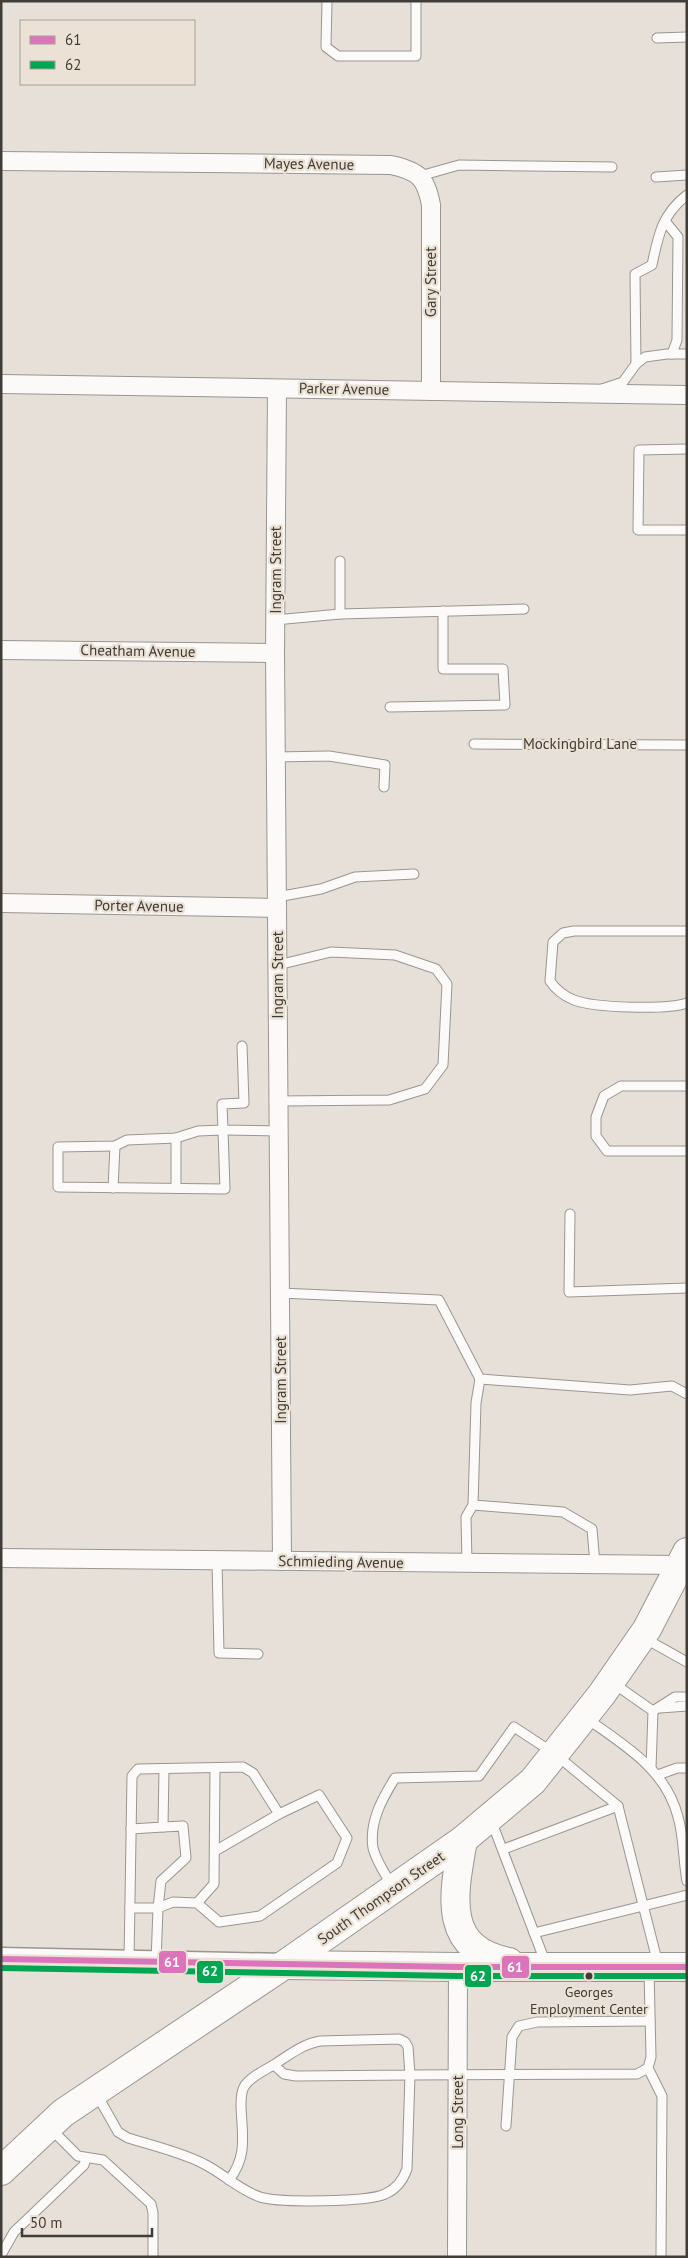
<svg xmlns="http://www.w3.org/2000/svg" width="688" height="2258" font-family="'PT Sans',sans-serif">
<rect width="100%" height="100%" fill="#e6e0d9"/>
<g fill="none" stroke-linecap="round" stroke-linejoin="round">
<defs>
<g id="service">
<path d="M327,1L326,47L338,56H416V1"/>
<path d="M657,38L687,37"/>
<path d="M420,176L459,165L612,167"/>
<path d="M656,177L687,175"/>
<path d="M665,221L678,237L677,340L672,354"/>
<path d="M636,364L635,274L652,265C658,236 662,214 687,195"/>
<path d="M602,389L623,382L636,364L645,357L667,354H687"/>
<path d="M687,449L639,450L638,530H687"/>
<path d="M340,614V561"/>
<path d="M275,620L340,614L524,609"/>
<path d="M390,707L505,705L503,669H443V611"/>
<path d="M474,744L687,745"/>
<path d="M276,757L329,756L385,765L384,787"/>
<path d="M277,897L321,889L355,877L414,874"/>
<path d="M687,931H574L563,933L553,942L550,981C556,990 564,996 574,1000C594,1008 667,1010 687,1003"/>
<path d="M278,965L331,952L395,955L436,969L447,984L443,1065L425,1089L389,1100L278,1101"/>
<path d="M242,1046L244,1103L222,1104L223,1130L279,1131"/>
<path d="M687,1086H621L604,1096L596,1117V1136L607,1151H687"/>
<path d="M223,1130L225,1189L58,1187V1147L115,1146L127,1140L176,1138L198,1131Z"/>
<path d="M113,1188L115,1146"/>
<path d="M176,1188V1138"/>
<path d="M570,1214L569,1292L687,1288"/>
<path d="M280,1293L439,1300L480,1379L630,1390L672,1386L687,1394"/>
<path d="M473,1505L563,1512L592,1529L595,1564"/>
<path d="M217,1561L219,1653L258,1654"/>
<path d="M467,1563L466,1517L473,1505L476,1403L480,1379"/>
<path d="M644,1638L687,1662"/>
<path d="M613,1683L653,1711L651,1768"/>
<path d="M660,1708L687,1706"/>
<path d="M653,1711L675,1697H687"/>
<path d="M586,1718C624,1745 666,1769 678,1817C684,1837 683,1860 687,1881"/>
<path d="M658,1775L677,1768H687"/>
<path d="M491,1820L546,1964"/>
<path d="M131,1829L163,1827L164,1769"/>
<path d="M504,1849L618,1806L658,1964"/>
<path d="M215,1851L279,1814"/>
<path d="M392,1886C386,1875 376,1861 373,1848C369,1822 382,1799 395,1778L479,1776L514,1727L555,1754L618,1806"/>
<path d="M197,1903L214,1884L215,1768"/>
<path d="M130,1908H158L161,1881L186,1858L183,1826L163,1827"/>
<path d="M534,1933L687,1895"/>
<path d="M129,1961L132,1776L138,1769L243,1767L253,1773L279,1814L319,1795L347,1838L337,1863L260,1916L219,1922L197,1903L173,1902L158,1908L156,1962"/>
<path d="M648,2068L662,2096L661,2257"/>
<path d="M96,2093L118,2132L128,2138C151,2145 184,2153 204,2164C224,2174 239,2190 260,2197C278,2203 369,2202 385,2194C397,2189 403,2180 407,2169L410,2075L637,2074L648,2068L651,2057L649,1970"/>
<path d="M506,2126L512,2037L519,2026L537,2022L650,2021"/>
<path d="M51,2129L78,2156L103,2160L151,2204L153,2213V2257"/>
<path d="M229,2180C248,2156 242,2134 241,2106C241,2100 241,2092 244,2087C249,2077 266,2070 275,2064C289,2055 303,2044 320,2041L399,2039L405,2042L408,2047L410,2075L296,2076L284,2074L274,2065"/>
<path d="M1,2255L14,2232L84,2165L86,2158"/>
</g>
<g id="minor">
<path d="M1,161L391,165C419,171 426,178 431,205V391"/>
<path d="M1,384L687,395"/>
<path d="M277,389L275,653L282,1561"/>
<path d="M1,650L275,653"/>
<path d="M1,903L277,908"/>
<path d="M1,1558L681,1565"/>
<path d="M457,2257L458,1967"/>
</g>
<path id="tertiary" d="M1,1959L284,1965"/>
<g id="trunk">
<path d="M463,1840C454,1892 440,1949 509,1962"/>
<path d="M284,1965L458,1967H687"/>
<path d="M1,2171L63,2113L284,1965L463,1840L533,1781L602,1694L647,1629L687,1552"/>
</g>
</defs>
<use href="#service" stroke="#9a9590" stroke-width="11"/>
<use href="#minor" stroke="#9a9590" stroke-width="20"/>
<use href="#tertiary" stroke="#9a9590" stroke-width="25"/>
<use href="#trunk" stroke="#9a9590" stroke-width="30"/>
<use href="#service" stroke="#fbfaf9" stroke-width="9"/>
<use href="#minor" stroke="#fbfaf9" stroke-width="18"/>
<use href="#tertiary" stroke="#fbfaf9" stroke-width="22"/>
<use href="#trunk" stroke="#fbfaf9" stroke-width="28"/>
<defs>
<path id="bus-1" d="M1,1959L458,1967H687"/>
<path id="bus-2" d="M1,1968L458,1976H687"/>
</defs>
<use href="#bus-1" stroke="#ebe1d4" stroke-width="10"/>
<use href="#bus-2" stroke="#ebe1d4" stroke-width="10"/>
<use href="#bus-1" stroke="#db74bb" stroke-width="6"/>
<use href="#bus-2" stroke="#00a651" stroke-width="6"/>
</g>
<circle fill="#403c37" stroke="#ebe1d4" stroke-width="2" cx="589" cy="1976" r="4.5"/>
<g text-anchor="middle" stroke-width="4.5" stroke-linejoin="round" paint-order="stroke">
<g font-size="14" fill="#403c37" stroke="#ebe1d4">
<text x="589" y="1997">Georges<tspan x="589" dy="17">Employment Center</tspan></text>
</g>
<g font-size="15" fill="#403c37" stroke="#ebe1d4">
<text transform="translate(309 164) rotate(1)" y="5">Mayes Avenue</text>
<text transform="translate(431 282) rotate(-90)" y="5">Gary Street</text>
<text transform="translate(344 389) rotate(1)" y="5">Parker Avenue</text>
<text transform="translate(276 570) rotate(-90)" y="5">Ingram Street</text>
<text transform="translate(138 651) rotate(1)" y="5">Cheatham Avenue</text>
<text x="580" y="749">Mockingbird Lane</text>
<text transform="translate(139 906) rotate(1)" y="5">Porter Avenue</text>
<text transform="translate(278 975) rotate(-90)" y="5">Ingram Street</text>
<text transform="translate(281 1380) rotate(-90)" y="5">Ingram Street</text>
<text transform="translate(341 1562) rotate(1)" y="5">Schmieding Avenue</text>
<text transform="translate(381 1898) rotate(-35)" y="5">South Thompson Street</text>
<text transform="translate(458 2112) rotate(-90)" y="5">Long Street</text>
</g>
</g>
<g stroke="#ebe1d4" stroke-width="2">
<rect x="158" y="1950" width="29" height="24" rx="5" fill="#db74bb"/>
<rect x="501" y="1955" width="29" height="24" rx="5" fill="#db74bb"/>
<rect x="196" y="1960" width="28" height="24" rx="5" fill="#00a651"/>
<rect x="464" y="1964" width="28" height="24" rx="5" fill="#00a651"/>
</g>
<g font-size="14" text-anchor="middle" font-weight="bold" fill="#fff">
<text x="172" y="1967">61</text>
<text x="515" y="1972">61</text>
<text x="210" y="1976">62</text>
<text x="478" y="1981">62</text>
</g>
<rect width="688" height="2258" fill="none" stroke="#403c37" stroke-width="5"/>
<rect x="20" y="20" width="175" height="65" fill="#ebe1d4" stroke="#a79f95"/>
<rect x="30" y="36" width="25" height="8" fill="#db74bb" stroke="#a79f95"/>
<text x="65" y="45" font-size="15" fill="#403c37">61</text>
<rect x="30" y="61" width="25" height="8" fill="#00a651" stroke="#a79f95"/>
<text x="65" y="70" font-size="15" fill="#403c37">62</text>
<path d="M22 2228v8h130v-8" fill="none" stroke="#403c37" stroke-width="2.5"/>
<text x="30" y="2228" font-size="15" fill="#403c37" stroke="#ebe1d4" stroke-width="4" paint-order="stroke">50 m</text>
</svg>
